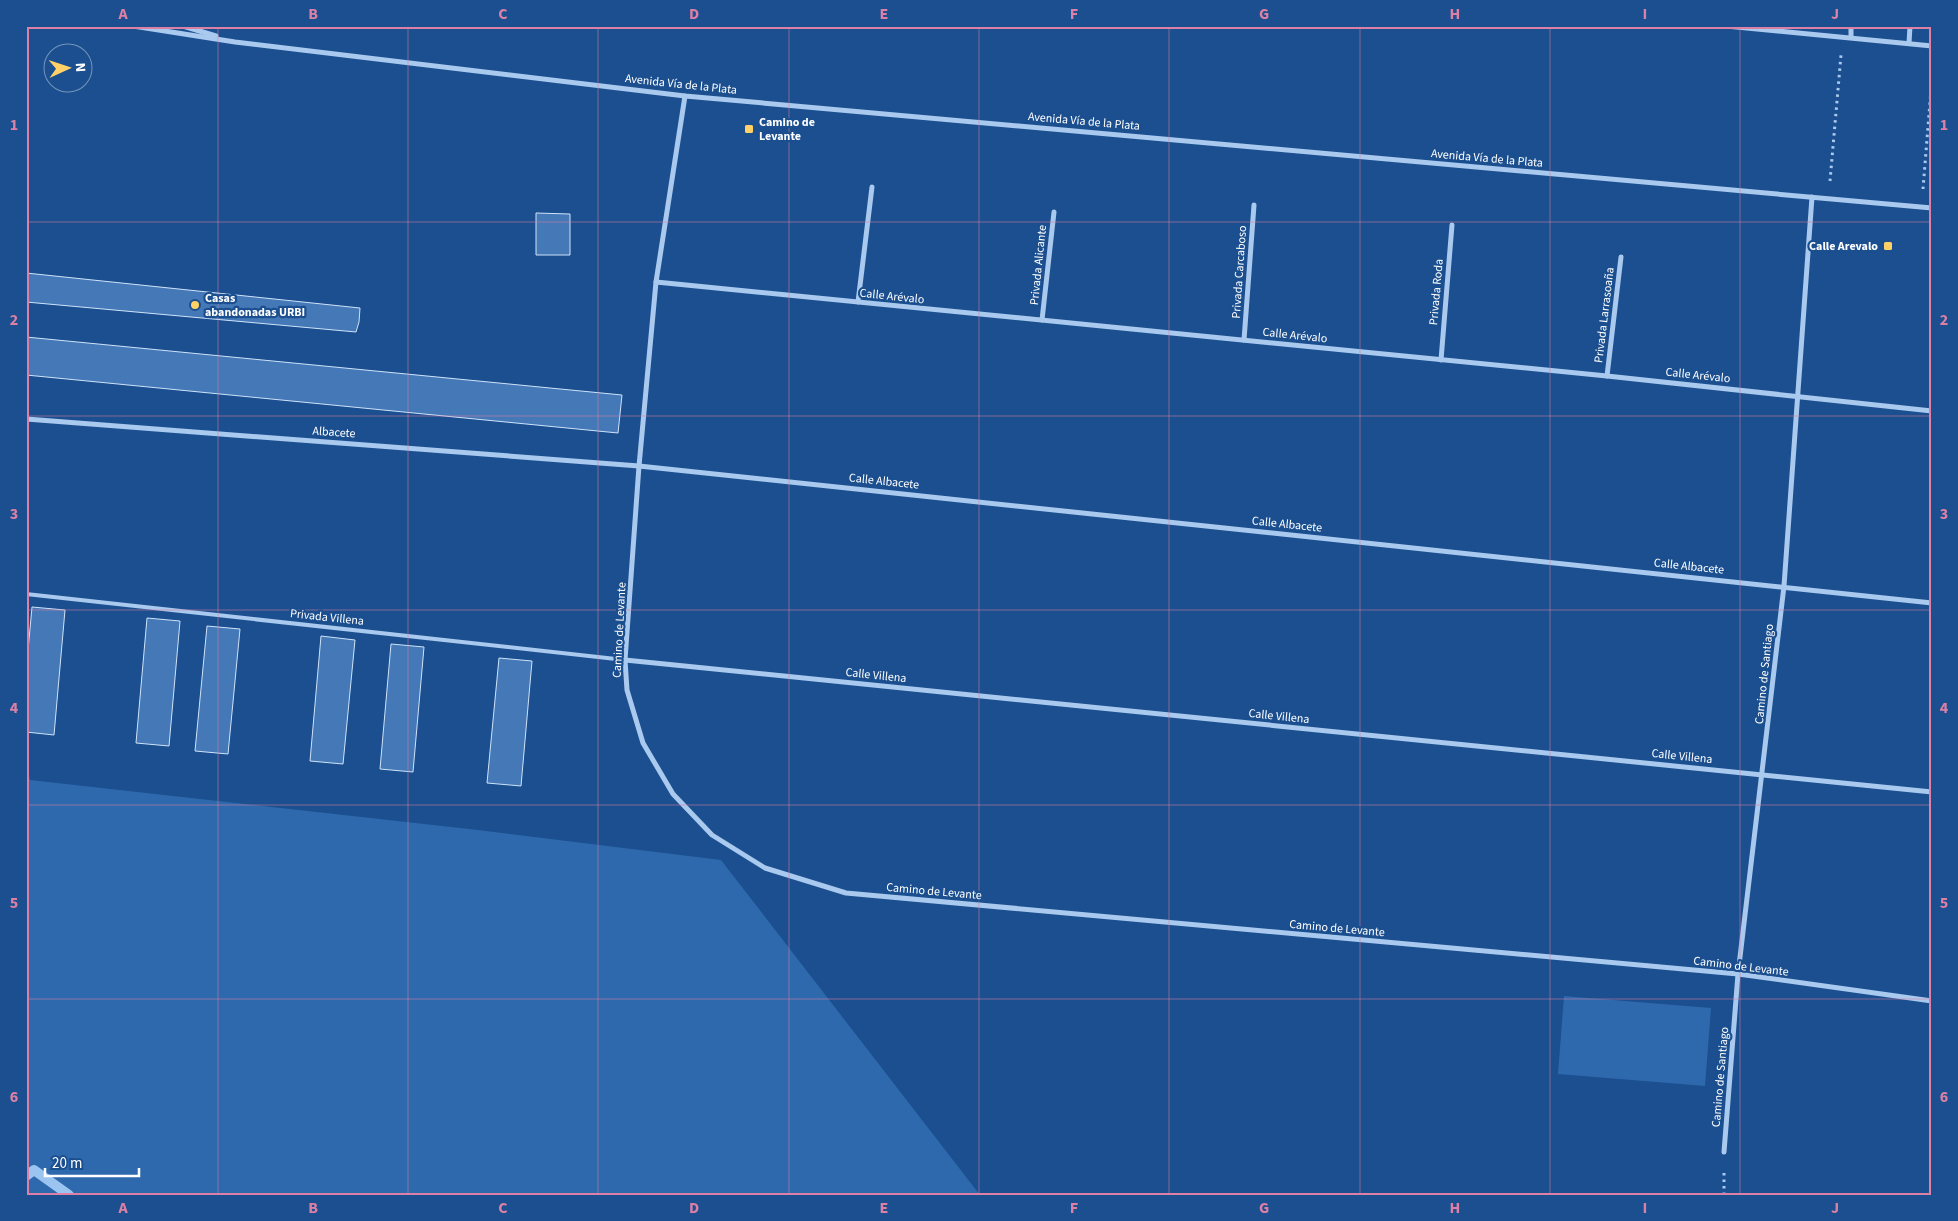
<svg xmlns="http://www.w3.org/2000/svg" width="1958" height="1221" font-family="'Source Sans 3',sans-serif">
<rect width="100%" height="100%" fill="#1b4f8f"/>
<g fill="#2e69ad">
<path d="M26,764L30,780L478,830L721,860L980,1195H26Z"/>
<path d="M1564,996L1711,1008L1705,1086L1558,1074Z"/>
</g>
<g fill="none" stroke-linecap="round" stroke-linejoin="round">
<path stroke="#9cc4f0" stroke-width="10" d="M26,1176L34,1170L69,1195"/>
</g>
<g fill="#4478b7" stroke="#cfe3fa">
<path d="M536,213L570,214V255H536Z"/>
<path d="M26,273L360,308L359,322L356,332L26,302Z"/>
<path d="M26,337L622,395L618,433L26,375Z"/>
<path d="M32,607L65,610L54,735L26,732V672Z"/>
<path d="M147,618L180,621L169,746L136,743Z"/>
<path d="M207,626L240,629L228,754L195,751Z"/>
<path d="M321,636L355,640L343,764L310,761Z"/>
<path d="M391,644L424,647L413,772L380,769Z"/>
<path d="M499,658L532,661L521,786L487,783Z"/>
</g>
<g fill="none" stroke-linecap="round" stroke-linejoin="round">
<g stroke="#a9c9ee" stroke-width="3" stroke-dasharray="2.5 4" stroke-linecap="butt">
<path d="M1830,181L1841,55"/>
<path d="M1923,189L1932,77"/>
<path d="M1724,1195V1170"/>
</g>
<path stroke="#a9c9ee" stroke-width="4" d="M26,594L625,660"/>
<g stroke="#a9c9ee" stroke-width="5">
<path d="M133,26L235,42L685,96L1932,208"/>
<path d="M183,26L216,36"/>
<path d="M1726,26L1932,46"/>
<path d="M1851,37V26"/>
<path d="M1909,43L1910,26"/>
<path d="M685,96L656,282L639,466L625,660L627,690L643,743L673,794L712,835L765,868L846,893L1738,974L1932,1001"/>
<path d="M656,282L1607,376L1932,411"/>
<path d="M858,302L872,187"/>
<path d="M1042,320L1054,212"/>
<path d="M1244,340L1254,205"/>
<path d="M1441,360L1452,225"/>
<path d="M1607,376L1621,257"/>
<path d="M26,419L639,466L1932,603"/>
<path d="M625,660L1932,792"/>
<path d="M1724,1152L1738,974L1784,586L1812,197"/>
</g>
</g>
<path fill="none" stroke="#dd80a5" stroke-width="1" stroke-opacity="0.55" d="M218,26V1195M408,26V1195M598,26V1195M789,26V1195M979,26V1195M1169,26V1195M1360,26V1195M1550,26V1195M1740,26V1195M26,222H1932M26,416H1932M26,610H1932M26,805H1932M26,999H1932"/>
<g fill="#ffd166" stroke="#1b4f8f" stroke-width="2">
<rect x="744" y="124" width="10" height="10" rx="2.5"/>
<rect x="1883" y="241" width="10" height="10" rx="2.5"/>
<circle cx="195" cy="305" r="5"/>
</g>
<g text-anchor="middle" stroke-width="4.5" stroke-linejoin="round" paint-order="stroke">
<g font-size="12" fill="#fff" stroke="#1b4f8f">
<text transform="translate(681 84) rotate(6)" y="4">Avenida Vía de la Plata</text>
<text transform="translate(1084 121) rotate(5)" y="4">Avenida Vía de la Plata</text>
<text transform="translate(1487 158) rotate(5)" y="4">Avenida Vía de la Plata</text>
<text transform="translate(1038 265) rotate(-84)" y="4">Privada Alicante</text>
<text transform="translate(1239 272) rotate(-86)" y="4">Privada Carcaboso</text>
<text transform="translate(1436 292) rotate(-85)" y="4">Privada Roda</text>
<text transform="translate(892 296) rotate(6)" y="4">Calle Arévalo</text>
<text transform="translate(1604 315) rotate(-83)" y="4">Privada Larrasoaña</text>
<text transform="translate(1295 335) rotate(6)" y="4">Calle Arévalo</text>
<text transform="translate(1698 375) rotate(6)" y="4">Calle Arévalo</text>
<text transform="translate(334 432) rotate(4)" y="4">Albacete</text>
<text transform="translate(884 481) rotate(6)" y="4">Calle Albacete</text>
<text transform="translate(1287 524) rotate(6)" y="4">Calle Albacete</text>
<text transform="translate(1689 566) rotate(6)" y="4">Calle Albacete</text>
<text transform="translate(327 617) rotate(6)" y="4">Privada Villena</text>
<text transform="translate(619 630) rotate(-87)" y="4">Camino de Levante</text>
<text transform="translate(1764 674) rotate(-84)" y="4">Camino de Santiago</text>
<text transform="translate(876 675) rotate(6)" y="4">Calle Villena</text>
<text transform="translate(1279 716) rotate(6)" y="4">Calle Villena</text>
<text transform="translate(1682 756) rotate(6)" y="4">Calle Villena</text>
<text transform="translate(934 891) rotate(5)" y="4">Camino de Levante</text>
<text transform="translate(1337 928) rotate(5)" y="4">Camino de Levante</text>
<text transform="translate(1741 966) rotate(7)" y="4">Camino de Levante</text>
<text transform="translate(1720 1077) rotate(-85)" y="4">Camino de Santiago</text>
</g>
<g font-size="12" font-weight="bold" fill="#fff" stroke="#1b4f8f" text-anchor="start">
<text x="759" y="126">Camino de<tspan x="759" dy="14">Levante</tspan></text>
<text x="1878" y="250" text-anchor="end">Calle Arevalo</text>
<text x="205" y="302">Casas<tspan x="205" dy="14">abandonadas URBI</tspan></text>
</g>
</g>
<rect width="1958" height="1221" fill="none" stroke="#1b4f8f" stroke-width="55"/>
<g transform="translate(68 68) rotate(87)"><circle r="24" fill="#1b4f8f" stroke="#7695bc"/>
<path d="M0-4L9 19L0 12L-9 19Z" fill="#ffd166"/>
<text y="-8" font-size="14" font-weight="bold" text-anchor="middle" fill="#ffffff">N</text>
</g>
<path d="M45 1168v8h94v-8" fill="none" stroke="#ffffff" stroke-width="2.5"/>
<text x="52" y="1168" font-size="15" fill="#ffffff" stroke="#1b4f8f" stroke-width="4" paint-order="stroke">20 m</text>
<rect x="28" y="28" width="1902" height="1166" fill="none" stroke="#dd80a5" stroke-width="2"/>
<g font-size="16" text-anchor="middle" font-weight="bold" fill="#dd80a5">
<text x="123" y="19">A</text>
<text x="313" y="19">B</text>
<text x="503" y="19">C</text>
<text x="694" y="19">D</text>
<text x="884" y="19">E</text>
<text x="1074" y="19">F</text>
<text x="1264" y="19">G</text>
<text x="1455" y="19">H</text>
<text x="1645" y="19">I</text>
<text x="1835" y="19">J</text>
<text x="14" y="130">1</text>
<text x="1944" y="130">1</text>
<text x="14" y="325">2</text>
<text x="1944" y="325">2</text>
<text x="14" y="519">3</text>
<text x="1944" y="519">3</text>
<text x="14" y="713">4</text>
<text x="1944" y="713">4</text>
<text x="14" y="908">5</text>
<text x="1944" y="908">5</text>
<text x="14" y="1102">6</text>
<text x="1944" y="1102">6</text>
<text x="123" y="1213">A</text>
<text x="313" y="1213">B</text>
<text x="503" y="1213">C</text>
<text x="694" y="1213">D</text>
<text x="884" y="1213">E</text>
<text x="1074" y="1213">F</text>
<text x="1264" y="1213">G</text>
<text x="1455" y="1213">H</text>
<text x="1645" y="1213">I</text>
<text x="1835" y="1213">J</text>
</g>
</svg>
